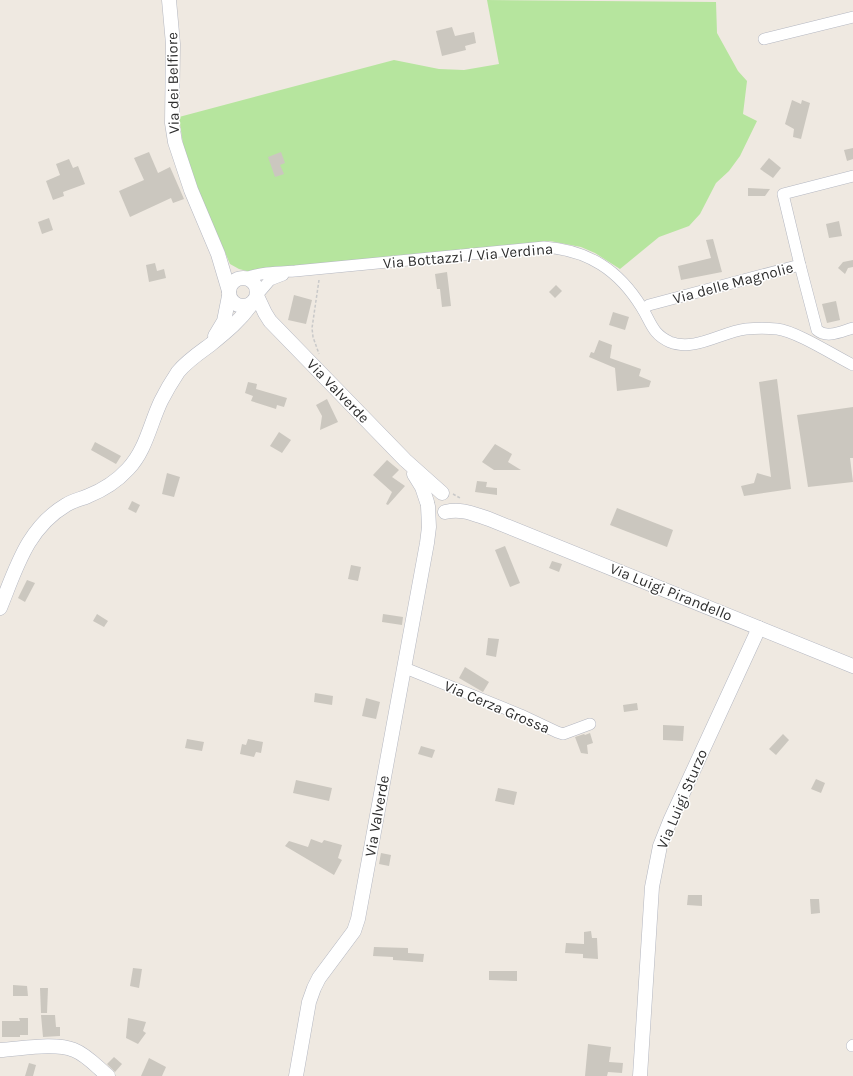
<svg xmlns="http://www.w3.org/2000/svg" width="853" height="1076" font-family="Karla,sans-serif">
<rect width="100%" height="100%" fill="#efe9e1"/>
<path fill="#b6e59e" d="M487,0L716,2L717,33L738,71L747,81L743,114L757,121L740,156L729,171L716,183L700,214L689,226L659,237L620,269L595,253L581,247L550,241L251,272L239,269L230,264L193,178L184,151L179,117L394,60L439,69L464,70L499,64Z"/>
<g fill="#cbc7bf">
<path d="M452,27L455,36L474,32L476,43L465,46L466,50L442,56L436,31Z"/>
<path d="M792,100L801,104L802,100L810,103L801,139L793,137L794,129L785,124Z"/>
<path d="M853,148V159L847,161L844,150Z"/>
<path d="M149,152L158,173L170,167L184,199L173,203L171,198L130,217L119,191L144,180L134,158Z"/>
<path d="M281,152L285,163L280,165L284,174L275,177L268,157Z"/>
<path d="M769,158L781,168L773,178L760,169Z"/>
<path d="M69,159L73,168L78,166L85,184L63,192L64,196L53,200L46,181L60,175L56,164Z"/>
<path d="M748,188L770,189L765,196H748Z"/>
<path d="M49,218L53,230L42,234L38,222Z"/>
<path d="M839,221L842,236L829,238L826,224Z"/>
<path d="M713,239L722,272L681,280L678,266L711,258L706,240Z"/>
<path d="M853,260V267L848,268L845,274L838,268L843,262Z"/>
<path d="M155,263L157,271L164,269L166,278L149,282L146,265Z"/>
<path d="M447,272L451,306L442,307L440,289H437L435,274Z"/>
<path d="M556,285L562,291L555,298L549,292Z"/>
<path d="M294,295L312,300L306,324L288,320Z"/>
<path d="M836,301L840,320L827,323L822,304Z"/>
<path d="M613,312L629,317L625,330L609,325Z"/>
<path d="M599,340L612,345L610,358L641,369L639,376L651,381L649,387L617,391L615,368L589,357L591,352L594,353Z"/>
<path d="M777,379L791,489L744,496L741,486L754,483L757,473L771,477L759,382Z"/>
<path d="M248,382L257,384L256,389L287,398L284,407L277,405L276,409L251,401L253,396L245,393Z"/>
<path d="M327,399L338,422L320,430L322,416L316,405Z"/>
<path d="M853,407V458H850L853,482L808,487L797,415Z"/>
<path d="M279,432L291,440L282,453L270,446Z"/>
<path d="M95,442L121,456L116,464L91,450Z"/>
<path d="M495,444L512,454L508,462L521,470H494L482,462Z"/>
<path d="M387,460L399,470L392,477L405,486L388,505L386,504L392,492L373,475Z"/>
<path d="M167,473L180,477L174,497L162,494Z"/>
<path d="M477,481L487,482L486,487L497,488V495L475,492Z"/>
<path d="M132,501L140,505L136,513L128,509Z"/>
<path d="M617,508L673,530L667,547L610,525Z"/>
<path d="M505,546L520,583L510,587L495,550Z"/>
<path d="M552,561L562,564L559,572L549,568Z"/>
<path d="M351,565L361,567L358,581L348,579Z"/>
<path d="M27,580L35,583L25,602L18,598Z"/>
<path d="M97,614L108,621L104,627L93,621Z"/>
<path d="M383,614L403,617L402,625L382,622Z"/>
<path d="M488,638L499,639L496,657L486,655Z"/>
<path d="M465,667L489,682L483,692L459,678Z"/>
<path d="M315,693L333,696L332,705L314,702Z"/>
<path d="M366,698L380,702L376,719L362,716Z"/>
<path d="M637,703L638,710L624,712L623,705Z"/>
<path d="M663,725L684,726L683,741L663,740Z"/>
<path d="M590,733L593,743L587,745L588,754L581,753L575,737L584,734L585,735Z"/>
<path d="M783,734L789,740L776,755L769,749Z"/>
<path d="M187,739L204,742L202,751L185,748Z"/>
<path d="M248,739L263,742L261,753L256,752L254,757L240,754L242,744L246,745Z"/>
<path d="M421,746L435,750L432,758L418,754Z"/>
<path d="M816,779L825,783L821,793L811,789Z"/>
<path d="M296,780L332,788L329,801L293,793Z"/>
<path d="M498,788L517,792L514,805L495,801Z"/>
<path d="M311,839L322,843L324,840L342,845L338,858L342,860L334,875L285,846L289,841L308,847Z"/>
<path d="M381,853L391,855L389,866L379,864Z"/>
<path d="M688,895H702V906L687,905Z"/>
<path d="M810,899H819L820,913L811,914Z"/>
<path d="M591,931L592,938H597L598,959L583,958V954L565,953L566,943L584,944V932Z"/>
<path d="M374,947L408,948V953L424,954L423,962L393,960V957L373,956Z"/>
<path d="M133,968L142,969L139,988L130,986Z"/>
<path d="M489,971H517V981L489,980Z"/>
<path d="M13,985L27,986L28,996H13Z"/>
<path d="M40,988H48L47,1013H41Z"/>
<path d="M41,1015H55L56,1027H60V1036L43,1037Z"/>
<path d="M19,1018H28V1035H20V1037H2V1021H20Z"/>
<path d="M128,1018L146,1022L143,1031L146,1033L138,1044L126,1038Z"/>
<path d="M588,1044L611,1047L609,1062L623,1063L622,1073L608,1072L607,1076H585Z"/>
<path d="M114,1057L122,1064L115,1072L107,1064Z"/>
<path d="M149,1058L166,1067L162,1076H141Z"/>
<path d="M29,1063L36,1065L33,1076H25Z"/>
</g>
<g fill="none" stroke-linecap="round" stroke-linejoin="round">
<defs>
<g id="minor">
<path d="M764,39L853,17"/>
<path d="M800,265L817,330C827,339 842,331 853,328"/>
<path d="M246,278C262,272 278,272 295,271L544,247C588,250 619,270 642,308C651,322 652,334 670,342C695,352 721,332 746,329C756,328 767,328 777,329C796,331 835,356 853,365"/>
<path d="M258,294L270,280L283,275"/>
<path d="M643,309L649,305L800,265L783,194L853,176"/>
<path d="M405,668L521,715L557,732L563,734L590,724"/>
<path d="M852,1046L853,1045"/>
</g>
<g id="tertiary">
<path d="M169,0L173,44L172,123L175,142L191,190L218,254L229,291"/>
<circle cx="243" cy="292" r="14"/>
<path d="M257,296L265,313L270,321L405,460L442,493"/>
<path d="M215,336L224,321L229,296"/>
<path d="M414,474L422,487L427,502"/>
<path d="M445,512C462,508 473,514 489,519L853,666"/>
<path d="M0,608C16,569 27,528 66,505C72,501 81,499 88,496C103,490 117,481 128,469C146,450 150,424 161,401C166,391 172,381 178,372C187,361 199,353 210,345C226,332 242,319 253,302"/>
<path d="M0,1050C20,1049 55,1042 74,1050C87,1055 97,1067 108,1076"/>
<path d="M296,1076L309,1002L314,988L319,978L354,931L358,919L427,543L429,527L428,506"/>
<path d="M640,1076L652,887L660,846L670,821L759,628"/>
</g>
</defs>
<use href="#minor" stroke="#b4b7c1" stroke-width="12"/>
<use href="#tertiary" stroke="#b4b7c1" stroke-width="15"/>
<g stroke="#c9c9c9" stroke-width="1.5" stroke-dasharray="3 2" stroke-linecap="butt">
<path d="M319,280L312,328L313,337L319,354"/>
<path d="M453,494L460,498"/>
</g>
<use href="#minor" stroke="#fff" stroke-width="11"/>
<use href="#tertiary" stroke="#fff" stroke-width="14"/>
</g>
<g text-anchor="middle" stroke-width="3" stroke-linejoin="round" paint-order="stroke">
<g font-size="15" fill="#2e2e2e" stroke="#fff">
<text transform="translate(173 83) rotate(-91)" y="5">Via dei Belfiore</text>
<text transform="translate(468 256) rotate(-5)" y="5">Via Bottazzi / Via Verdina</text>
<text transform="translate(733 283) rotate(-15)" y="5">Via delle Magnolie</text>
<text transform="translate(338 391) rotate(46)" y="5">Via Valverde</text>
<text transform="translate(671 592) rotate(22)" y="5">Via Luigi Pirandello</text>
<text transform="translate(497 707) rotate(23)" y="5">Via Cerza Grossa</text>
<text transform="translate(682 799) rotate(-67)" y="5">Via Luigi Sturzo</text>
<text transform="translate(377 816) rotate(-80)" y="5">Via Valverde</text>
</g>
</g>
</svg>
